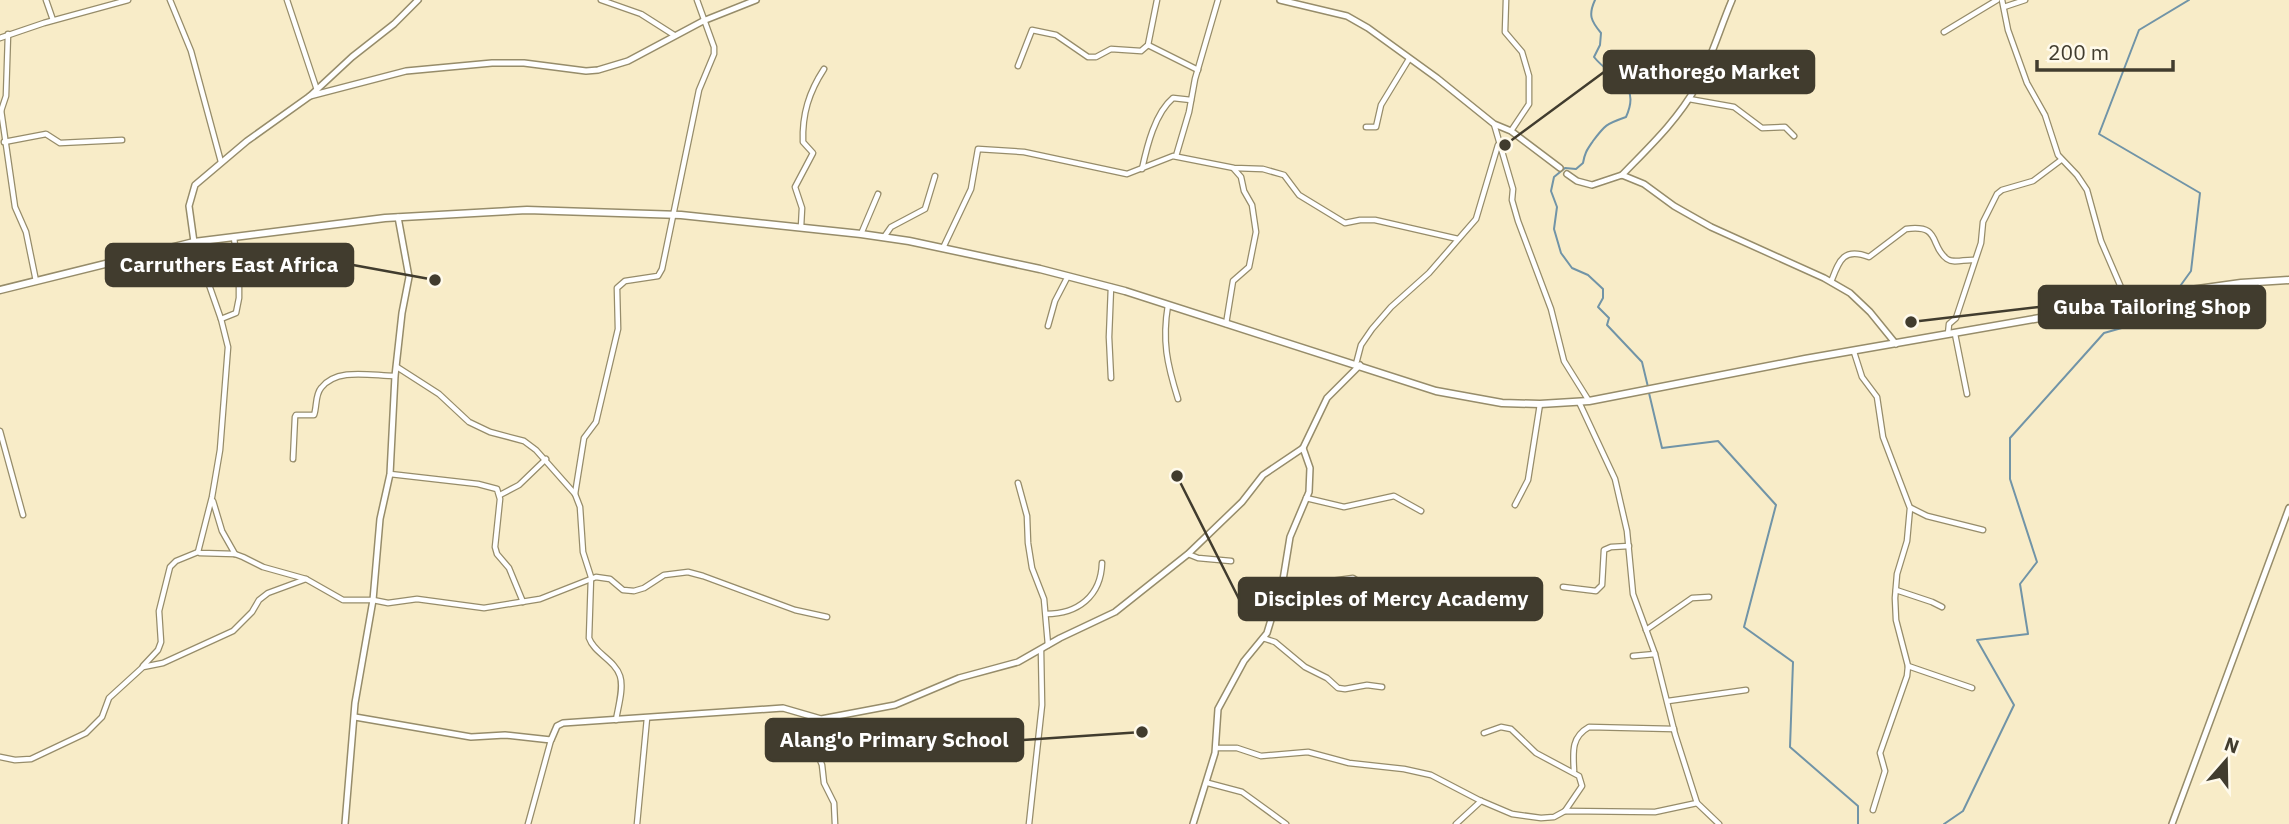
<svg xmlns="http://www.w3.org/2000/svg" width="2289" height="824" font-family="'IBM Plex Sans',sans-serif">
<rect width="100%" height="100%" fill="#f8ecc8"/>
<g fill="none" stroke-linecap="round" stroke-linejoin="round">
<g stroke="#7194a7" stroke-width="2">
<path d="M1595,0C1588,15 1591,21 1601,33L1600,45L1594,57C1612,80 1642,82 1626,117C1606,124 1605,125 1593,141C1587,150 1585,152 1583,163L1576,169L1565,168L1554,177L1551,191L1557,207L1554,229L1561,253L1572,268L1588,275L1603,289V298L1598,307L1609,318L1607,325L1642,362L1648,387"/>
<path d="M2178,289L2191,271L2200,193L2099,134L2139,30L2189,0"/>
<path d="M1649,393L1662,448L1718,441L1776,505L1744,627L1793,662L1790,747L1858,806V824"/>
<path d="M1944,824L1963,811L2014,705L1977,640L2028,634L2020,584L2037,562L2010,479V438L2104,333L2157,318L2174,294"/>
</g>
<defs>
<g id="street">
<path d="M46,0L53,20"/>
<path d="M170,0L191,51L221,162"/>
<path d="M287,0L317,90"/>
<path d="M601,0L641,14L674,35"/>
<path d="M1506,0L1505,32L1522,52L1529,76V104L1511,131"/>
<path d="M2002,0L2008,30L2027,83L2045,115L2058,155L2077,175L2087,190L2101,241L2126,299"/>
<path d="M2004,7L2025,0"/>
<path d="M1944,32L1997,0"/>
<path d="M0,38L44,23L128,0"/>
<path d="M1148,45L1198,70"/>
<path d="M1018,66L1032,30L1056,35L1088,57H1096L1111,49L1141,51L1148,45L1157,0"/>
<path d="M1689,99L1734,107L1762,128L1785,127L1794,136"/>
<path d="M1,110L15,207L26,232L36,281"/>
<path d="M1,111L6,96L8,34"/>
<path d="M1494,124L1513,189L1512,200L1518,221L1551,309L1564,361L1589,401"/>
<path d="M1366,127H1376L1381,105L1409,59"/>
<path d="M4,142L46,134L60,143L122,140"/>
<path d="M1176,156L1189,112L1195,79L1218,0"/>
<path d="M1142,169C1147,146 1155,113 1173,98L1191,100"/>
<path d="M801,227L802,208L795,187L813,153L803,142C802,114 809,92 824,69"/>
<path d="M861,234L878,194"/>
<path d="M884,237L891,227L925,209L935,176"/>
<path d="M194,242L221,319L228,347L220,450L212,497L198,552L200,553L235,554L243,557L263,567L306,579L343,600H373L388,603L417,599L484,608L540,599L596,577L610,579L623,590L634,591L644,588L664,575L688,572L703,576L795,610L827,617"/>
<path d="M943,248L971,189L978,149L1024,152L1127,174L1173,156L1234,168L1263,169L1284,175L1299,195L1345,223L1360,220H1375L1458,239"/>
<path d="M1831,282C1839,261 1843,247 1869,257L1906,229C1942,224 1929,246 1947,259C1954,264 1965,259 1974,260"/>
<path d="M1111,287L1109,337L1111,378"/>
<path d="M1168,305C1162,341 1167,364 1178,399"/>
<path d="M221,319L236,313L239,298V281L234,237"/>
<path d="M1226,324L1233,281L1249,267L1256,232L1252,205L1244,191L1241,177L1234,169"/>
<path d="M1048,326L1055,301L1068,276"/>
<path d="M1948,334L1949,324L1956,318L1981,243L1983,222L1997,194L2002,190L2033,181L2061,160"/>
<path d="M1955,334L1967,394"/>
<path d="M1854,352L1862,377L1877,397L1883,437L1910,508L1907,541L1897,574L1895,598L1896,620L1908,666L1907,676L1880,753L1885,771L1873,810"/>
<path d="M1356,364L1361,345L1372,329L1391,307L1429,273L1476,219L1498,145"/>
<path d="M397,367L439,394L469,422L490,432L524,441L536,450L575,494L580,507L583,552L591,577L589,638C594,653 615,660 620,676C624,688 618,707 616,720"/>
<path d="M1579,402L1615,479L1627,531L1633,594L1655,654L1675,734L1697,803L1719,824"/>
<path d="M0,431L23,515"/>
<path d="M293,459L295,417L296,415H314C317,407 315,395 321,388C337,367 372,376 395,376"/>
<path d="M390,474L478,484L497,489L500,499L495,547L497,554L509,568L523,602"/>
<path d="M1018,483L1027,516L1028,543L1032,568L1044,599L1048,645"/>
<path d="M575,494L584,438L596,422L618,329L617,288L625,281L658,276L662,269L699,90L714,54V47L697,0"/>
<path d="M500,495L519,485L546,459"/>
<path d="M1306,498L1344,507L1394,496L1421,511"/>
<path d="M213,501L222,531L235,554"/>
<path d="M1515,505L1528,480L1540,404"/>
<path d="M1911,508L1927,516L1983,530"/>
<path d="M1188,554L1198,558L1231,561"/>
<path d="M1563,587L1596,591L1602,585L1604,550L1611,547L1629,546"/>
<path d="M1281,588L1353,578L1356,580L1365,607L1369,610C1393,596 1420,571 1448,587"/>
<path d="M1896,590L1932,602L1942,607"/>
<path d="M1046,614C1078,614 1101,596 1102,563"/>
<path d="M1646,630L1692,598L1709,597"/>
<path d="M1263,638L1275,642L1305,667L1327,678L1338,688L1345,689L1367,685L1382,687"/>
<path d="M1633,656L1655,654"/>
<path d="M143,666L158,650L161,642L159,611L170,567L176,561L198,552"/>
<path d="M1908,666L1972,688"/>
<path d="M1668,701L1746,690"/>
<path d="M812,717L814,745L822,765L824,783L834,803L835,824"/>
<path d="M1484,733L1501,727L1511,729L1536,753L1579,776L1582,786L1565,811"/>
<path d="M1216,748H1237L1261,756L1308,752L1349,763L1404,769L1431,775L1479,800L1512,814L1541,818L1554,817L1565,811L1655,812L1697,803"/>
<path d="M0,757L15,760L31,759L86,733L102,717L109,698L143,667L163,663L233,631L252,612L259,600L268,593L306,579"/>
<path d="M1574,771C1573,752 1571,737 1589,727L1674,729"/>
<path d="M1208,783L1242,792L1286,824"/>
<path d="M528,824L551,740"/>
<path d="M637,824L647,718"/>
<path d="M1029,824L1042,705L1041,650"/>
<path d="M1456,824L1481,801"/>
</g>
<g id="secondary">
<path d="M1280,0L1347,16L1368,28L1437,78L1494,124L1511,131L1560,168"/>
<path d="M310,96L406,71L492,63H524L586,71L598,70L628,61L703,21L756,0"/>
<path d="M1567,174L1577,181L1592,185L1622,175L1644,184L1674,206L1711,227L1824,278L1850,293L1870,312L1896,344"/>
<path d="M1622,175C1648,148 1677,121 1696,87C1711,60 1720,28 1732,0"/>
<path d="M194,242L189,206L195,185L247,141L310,96L352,57L394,24L418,0"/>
<path d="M355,717L471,737L505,735L551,740L557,726L563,723L783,708L821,719L895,705L959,678L1018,662L1060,638L1115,612L1188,554L1242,502L1263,475L1303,448L1327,398L1360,365"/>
<path d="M345,824L355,703L373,600L380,519L390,474L395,376L402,313L409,277L398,217"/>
<path d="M1193,824L1215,753L1218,709L1244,661L1267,633L1283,580L1290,537L1309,492L1310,468L1303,448"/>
<path d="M2172,824L2289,508"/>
</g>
<path id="primary" d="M0,290L194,242L385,218L527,210L681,215L861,234L909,241L1040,269L1125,291L1436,391L1502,403L1540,404L1589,401L1805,359L2080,311L2126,299L2241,283L2289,280"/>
</defs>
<use href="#street" stroke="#968c6a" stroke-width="7"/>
<use href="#secondary" stroke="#968c6a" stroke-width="8"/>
<use href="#primary" stroke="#968c6a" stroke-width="9"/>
<use href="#street" stroke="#fff" stroke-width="4.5"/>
<use href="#secondary" stroke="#fff" stroke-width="5"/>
<use href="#primary" stroke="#fff" stroke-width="6"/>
</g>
<path fill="none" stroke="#413c2e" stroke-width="2.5" d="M1505 145L1604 72M435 280L353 265M1911 322L2039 307M1177 476L1239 599M1142 732L1023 740"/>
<g fill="#413c2e" stroke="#fffaeb" stroke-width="2.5">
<circle cx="1505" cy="145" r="7"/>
<circle cx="435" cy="280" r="7"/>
<circle cx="1911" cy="322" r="7"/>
<circle cx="1177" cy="476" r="7"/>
<circle cx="1142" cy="732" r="7"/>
</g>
<g fill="#413c2e" stroke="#413c2e" stroke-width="2.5">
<rect x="1604" y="51" width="210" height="42" rx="7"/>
<rect x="106" y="244" width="247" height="42" rx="7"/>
<rect x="2039" y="286" width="226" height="42" rx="7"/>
<rect x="1239" y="578" width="303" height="42" rx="7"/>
<rect x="766" y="719" width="257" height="42" rx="7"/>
</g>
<g font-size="21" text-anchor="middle" font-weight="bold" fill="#fff">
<text x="1709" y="79">Wathorego Market</text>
<text x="229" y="272">Carruthers East Africa</text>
<text x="2152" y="314">Guba Tailoring Shop</text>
<text x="1391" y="606">Disciples of Mercy Academy</text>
<text x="894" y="747">Alang'o Primary School</text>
</g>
<g transform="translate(2226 761) rotate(20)" stroke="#fffaeb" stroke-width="5" paint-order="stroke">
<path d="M0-5L12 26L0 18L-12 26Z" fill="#413c2e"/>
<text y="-10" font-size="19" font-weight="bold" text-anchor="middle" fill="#413c2e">N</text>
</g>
<path d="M2037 60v10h136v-10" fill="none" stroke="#413c2e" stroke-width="3.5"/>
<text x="2048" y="60" font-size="21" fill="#413c2e" stroke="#fffaeb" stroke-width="5" paint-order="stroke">200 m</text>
</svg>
